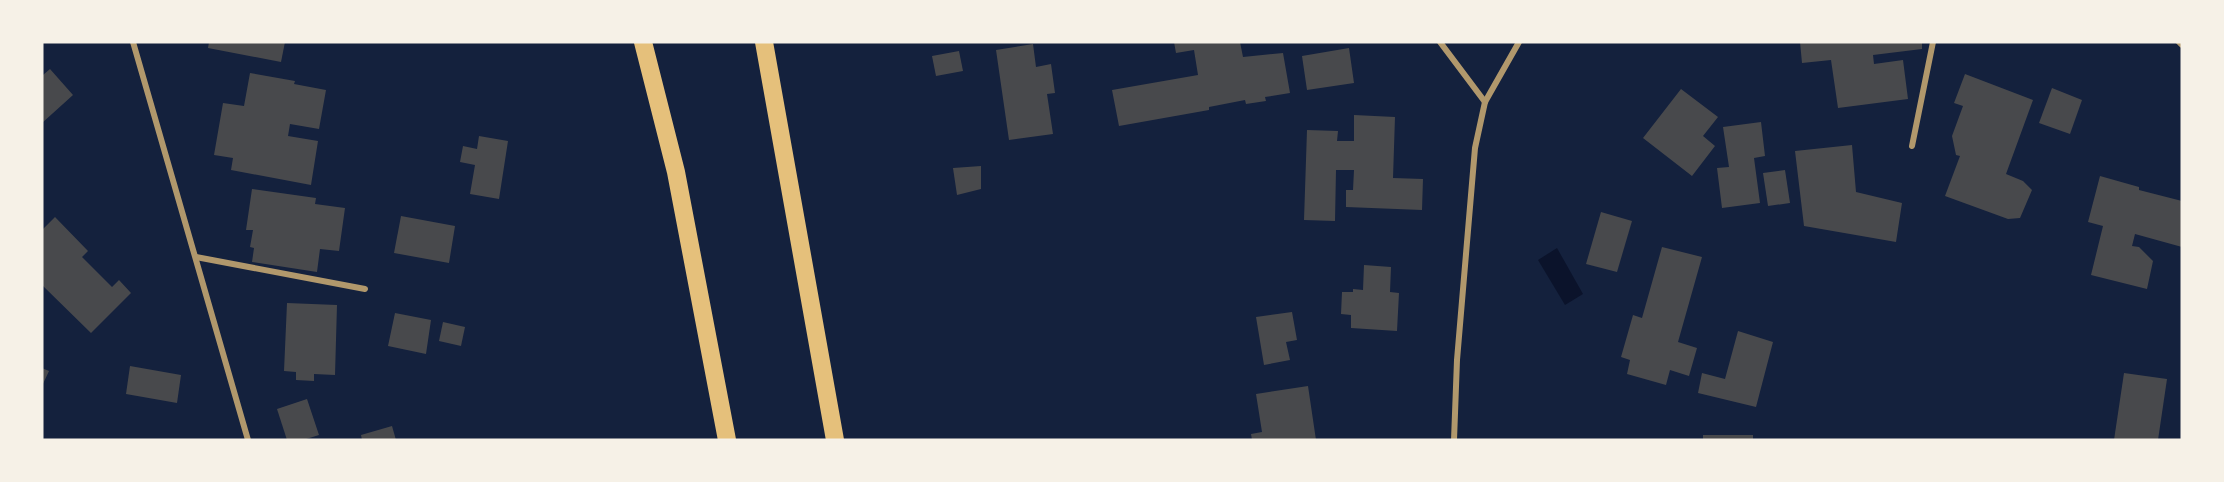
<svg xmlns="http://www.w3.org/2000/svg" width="2224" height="482" font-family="Commissioner,sans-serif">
<rect width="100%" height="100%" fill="#14213d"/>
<path fill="#0b132b" d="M1557,248L1583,294L1565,305L1538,260Z"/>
<g fill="#48494c">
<path d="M209,42H285L281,62L208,48Z"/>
<path d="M1174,42H1240L1243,57L1283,53L1290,93L1265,97L1266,101L1246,104L1245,100L1209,107V110L1119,126L1112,90L1198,75L1194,50L1176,53Z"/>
<path d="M1800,42H1922V49L1873,55L1874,64L1903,60L1908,99L1838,108L1831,60L1802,63Z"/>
<path d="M1033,44L1036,67L1051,64L1055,93L1047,94L1053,134L1009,140L996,50Z"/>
<path d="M1349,48L1354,83L1307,90L1302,56Z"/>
<path d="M959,51L963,71L936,76L932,56Z"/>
<path d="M50,69L73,95L42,123V74L43,75Z"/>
<path d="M250,73L295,81L294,84L326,90L319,129L290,124L288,136L318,141L311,185L231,170L233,158L214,155L223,103L244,106Z"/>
<path d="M1965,74L2033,100L2006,174L2023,181L2032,190L2020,218L2008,219L1945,196L1960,156L1956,155L1952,136L1963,106L1954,103Z"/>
<path d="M2052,88L2082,100L2070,134L2039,123Z"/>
<path d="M1681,89L1718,117L1703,136L1715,146L1692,176L1643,138Z"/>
<path d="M1354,115L1395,117L1393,178L1423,179L1422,210L1346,207V190H1353L1354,170H1336L1335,221L1304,220L1307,130L1338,131L1337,141H1354Z"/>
<path d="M1761,122L1765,156L1754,158L1760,203L1722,208L1717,168L1729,167L1723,127Z"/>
<path d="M479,136L508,141L499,199L470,194L475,165L460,162L463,146L477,149Z"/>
<path d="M1852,145L1856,192L1902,203L1896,242L1804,226L1795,151Z"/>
<path d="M981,166V189L957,195L953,168Z"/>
<path d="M1785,170L1790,203L1768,206L1763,173Z"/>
<path d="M2100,176L2139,187V190L2182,201V247L2135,234L2132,246L2139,247L2153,261L2147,289L2091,275L2103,226L2088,222Z"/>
<path d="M252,189L316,198L315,204L345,208L339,251L320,249L317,272L252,262L254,248L250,247L253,230H246Z"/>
<path d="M1601,212L1632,221L1617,272L1586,264Z"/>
<path d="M401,216L455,226L449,263L394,253Z"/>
<path d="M55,217L88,251L82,257L112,287L119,280L131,293L91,333L42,285V230Z"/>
<path d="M1662,247L1702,257L1678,342L1697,348L1689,376L1670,370L1666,385L1627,374L1630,360L1621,357L1633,315L1642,318Z"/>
<path d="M1364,265L1391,267L1390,292L1399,293L1397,331L1351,328V315L1341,314L1342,292H1353V289L1363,290Z"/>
<path d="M287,303L337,305L335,375L314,374V381L296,380V372L284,371Z"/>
<path d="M1292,312L1297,340L1286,342L1290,360L1264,365L1256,317Z"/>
<path d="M395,313L431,320L426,354L388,346Z"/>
<path d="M443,322L465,327L461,346L439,341Z"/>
<path d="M1738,331L1773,342L1756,407L1698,393L1702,373L1725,379Z"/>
<path d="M130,366L181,375L177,403L126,394Z"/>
<path d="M42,368L49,371L42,386Z"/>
<path d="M2124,373L2167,379L2158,440H2114Z"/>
<path d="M1308,386L1316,440H1252L1251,434L1262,432L1256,394Z"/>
<path d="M307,399L319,435L303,440H287L277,409Z"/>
<path d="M392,426L396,440H362L361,435Z"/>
<rect x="1703" y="435" width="50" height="5"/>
</g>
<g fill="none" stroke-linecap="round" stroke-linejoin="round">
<g stroke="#b1986c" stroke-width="6">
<path d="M133,42L248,440"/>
<path d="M1440,42L1485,102"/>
<path d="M2179,42L2182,45"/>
<path d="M1912,146L1933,42"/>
<path d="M196,257L365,289"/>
<path d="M1454,440L1457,360L1475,148L1485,102L1519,42"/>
</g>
<g stroke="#e5c07b" stroke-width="18">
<path d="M643,42L676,172L727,440"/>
<path d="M764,42L835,440"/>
</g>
</g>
<rect width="2224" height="482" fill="none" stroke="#f6f1e7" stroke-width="87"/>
</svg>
